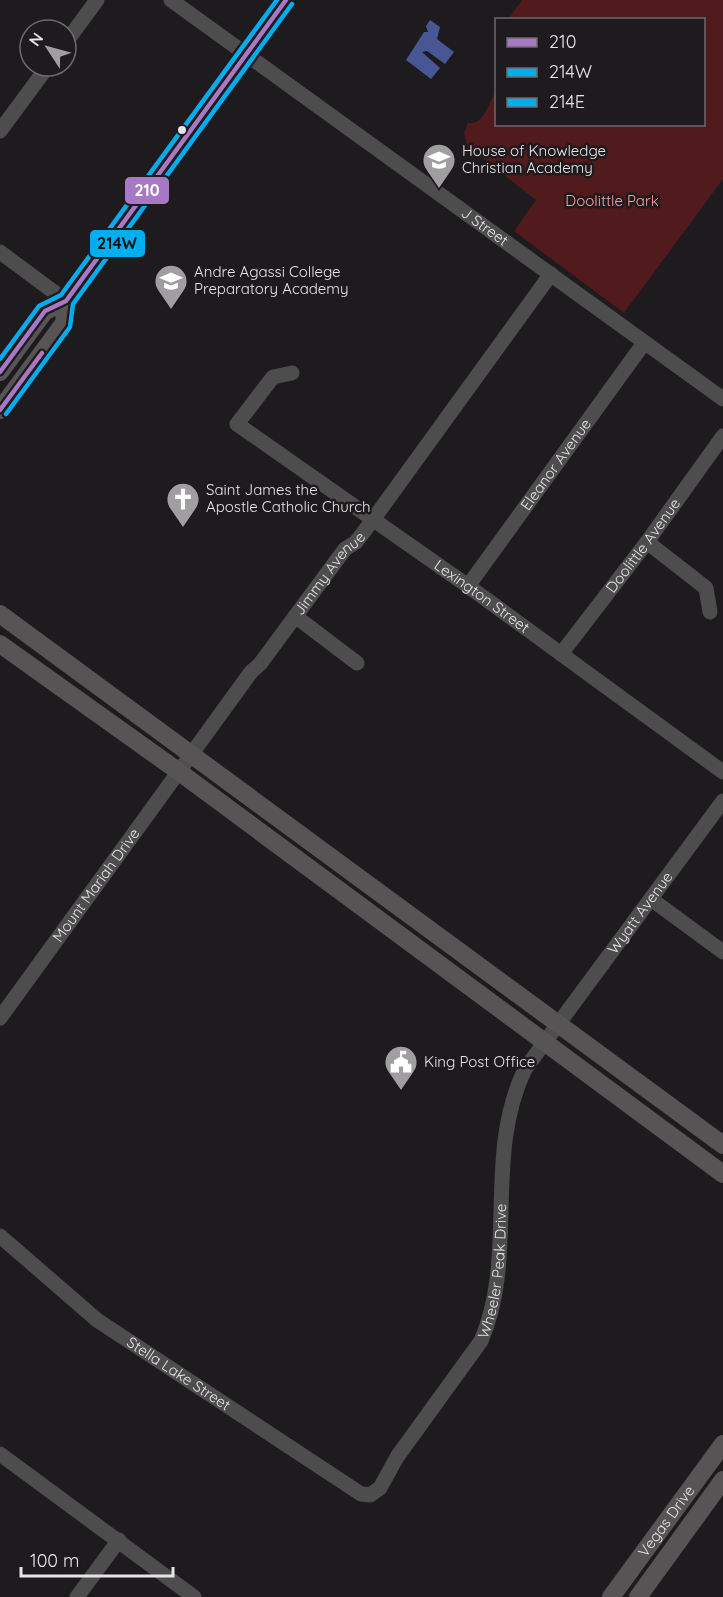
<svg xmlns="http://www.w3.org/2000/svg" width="723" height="1597" font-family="Quicksand,sans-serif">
<rect width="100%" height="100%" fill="#1d1b1d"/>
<path fill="#511a1c" d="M522,0H723V179L624,313L514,231L536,200L467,146L464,132L468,123C485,125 488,103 496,91V124H704V20L512,19L509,18Z"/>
<path fill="#485693" d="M430,20L440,27L437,39L454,52L445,64L427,51L422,52L440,68L431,79L406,60L424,32H428L426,26Z"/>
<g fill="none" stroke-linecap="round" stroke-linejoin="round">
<g stroke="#4d4d4d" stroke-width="15">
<path id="s1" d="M171,0L723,399"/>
<path d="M66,42L97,0"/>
<path d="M0,131L48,66"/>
<path d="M0,252L66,301"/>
<path id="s2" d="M292,373L273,377L237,424L468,586L723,772"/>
<path d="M647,542L706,588L710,612"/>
<path id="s3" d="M468,586L644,343"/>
<path d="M295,616L357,663"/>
<path id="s4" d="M561,654L647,542L723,436"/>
<path d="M651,899L723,952"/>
<path id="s5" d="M0,1018L251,672L260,664L345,549L356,542L372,521L551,274"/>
<path id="s6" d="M0,1236L97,1320L361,1494L370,1495L380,1488L397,1457L481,1341C518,1256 483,1156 525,1069L723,801"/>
<path d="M0,1454L194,1597"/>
<path d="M77,1597L119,1540"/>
</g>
<g stroke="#565455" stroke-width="18">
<path d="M0,372L45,311L66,301L286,0"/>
<path d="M0,410L64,323L66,301"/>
<path d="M0,614L723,1145"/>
<path d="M0,644L178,771L723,1174"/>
<path id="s7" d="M611,1597L723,1444"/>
<path d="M638,1597L723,1480"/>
</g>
<defs>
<g id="bus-1">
<path d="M0,372L45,311L66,301L286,0"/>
<path d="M0,410L42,353"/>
</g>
<path id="bus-2" d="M6,414L70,327L73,304L292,4"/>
<path id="bus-3" d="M0,359L39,306L61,295L277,0"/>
</defs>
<use href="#bus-1" stroke="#1e1a1e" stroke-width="9"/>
<use href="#bus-2" stroke="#1e1a1e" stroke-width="9"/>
<use href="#bus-3" stroke="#1e1a1e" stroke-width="9"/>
<use href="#bus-1" stroke="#a878c4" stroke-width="4.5"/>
<use href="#bus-2" stroke="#00adef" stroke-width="4.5"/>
<use href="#bus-3" stroke="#00adef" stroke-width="4.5"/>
</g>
<defs>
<symbol id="school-pin" viewBox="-11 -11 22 30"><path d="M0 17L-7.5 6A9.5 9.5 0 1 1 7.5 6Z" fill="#a09ea0" stroke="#1e1a1e"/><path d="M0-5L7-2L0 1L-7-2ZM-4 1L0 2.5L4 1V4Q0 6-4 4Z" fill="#fff"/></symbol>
<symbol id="church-pin" viewBox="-11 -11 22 30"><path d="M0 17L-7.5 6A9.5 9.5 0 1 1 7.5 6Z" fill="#a09ea0" stroke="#1e1a1e"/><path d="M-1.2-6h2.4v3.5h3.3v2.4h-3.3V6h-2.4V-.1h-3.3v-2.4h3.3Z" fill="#fff"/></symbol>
<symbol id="civic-pin" viewBox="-11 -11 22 30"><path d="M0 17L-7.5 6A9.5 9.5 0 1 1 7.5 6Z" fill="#a09ea0" stroke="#1e1a1e"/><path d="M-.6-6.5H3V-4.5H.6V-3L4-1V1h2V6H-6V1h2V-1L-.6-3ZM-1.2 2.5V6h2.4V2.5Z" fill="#fff"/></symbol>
</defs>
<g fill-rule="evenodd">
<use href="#school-pin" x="420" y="141" width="38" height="52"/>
<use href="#school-pin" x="152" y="262" width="38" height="52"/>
<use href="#church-pin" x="164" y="480" width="38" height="52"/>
<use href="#civic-pin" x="382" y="1043" width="38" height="52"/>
</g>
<circle fill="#e7e4e7" stroke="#1e1a1e" stroke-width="2" cx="182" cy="130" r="5"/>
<g text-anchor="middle" stroke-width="5" stroke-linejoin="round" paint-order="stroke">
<g font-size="15" fill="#e7e4e7" stroke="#1e1a1e" text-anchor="start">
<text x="462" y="156">House of Knowledge<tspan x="462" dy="17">Christian Academy</tspan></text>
<text x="194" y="277">Andre Agassi College<tspan x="194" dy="17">Preparatory Academy</tspan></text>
<text x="206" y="495">Saint James the<tspan x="206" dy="17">Apostle Catholic Church</tspan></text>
<text x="424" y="1067">King Post Office</text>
</g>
<g font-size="15" fill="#fea19e" stroke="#1e1a1e">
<text x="612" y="206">Doolittle Park</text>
</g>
<g font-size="15" fill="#e7e4e7" stroke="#1e1a1e">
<text dy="5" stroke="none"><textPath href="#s1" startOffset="387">J Street</textPath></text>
<text dy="5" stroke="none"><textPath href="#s3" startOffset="150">Eleanor Avenue</textPath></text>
<text dy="5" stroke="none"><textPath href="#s4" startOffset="136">Doolittle Avenue</textPath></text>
<text dy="5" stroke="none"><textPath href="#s5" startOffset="554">Jimmy Avenue</textPath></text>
<text dy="5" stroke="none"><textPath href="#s2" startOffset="378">Lexington Street</textPath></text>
<text dy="5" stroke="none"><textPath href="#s5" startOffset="164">Mount Mariah Drive</textPath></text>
<text dy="5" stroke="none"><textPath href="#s6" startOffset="1116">Wyatt Avenue</textPath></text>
<text dy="5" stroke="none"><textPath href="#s6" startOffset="716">Wheeler Peak Drive</textPath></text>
<text dy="5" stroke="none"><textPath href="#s6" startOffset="226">Stella Lake Street</textPath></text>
<text dy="5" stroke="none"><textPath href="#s7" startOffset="94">Vegas Drive</textPath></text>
</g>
</g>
<g stroke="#1e1a1e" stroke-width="2">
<rect x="124" y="176" width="46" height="29" rx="6" fill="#a878c4"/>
<rect x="89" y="229" width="57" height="29" rx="6" fill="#00adef"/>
</g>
<g font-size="16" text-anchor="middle" font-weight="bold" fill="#fff">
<text x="147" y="196">210</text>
</g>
<g font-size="16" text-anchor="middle" font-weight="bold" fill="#111">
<text x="117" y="249">214W</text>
</g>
<rect x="495" y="18" width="210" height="108" fill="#1e1a1e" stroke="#6e6b6e" stroke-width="1.5"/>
<rect x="507" y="38" width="30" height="9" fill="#a878c4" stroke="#6e6b6e" stroke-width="1.5"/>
<text x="549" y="48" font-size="18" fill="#e7e4e7">210</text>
<rect x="507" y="68" width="30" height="9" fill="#00adef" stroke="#6e6b6e" stroke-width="1.5"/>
<text x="549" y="78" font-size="18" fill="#e7e4e7">214W</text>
<rect x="507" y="98" width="30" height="9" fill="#00adef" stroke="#6e6b6e" stroke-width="1.5"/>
<text x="549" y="108" font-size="18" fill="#e7e4e7">214E</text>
<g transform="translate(48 48) rotate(306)"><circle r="28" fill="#1e1a1e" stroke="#6e6b6e" stroke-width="1.5"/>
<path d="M0-4.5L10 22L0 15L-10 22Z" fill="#a09ea0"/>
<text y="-9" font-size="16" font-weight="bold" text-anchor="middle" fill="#e7e4e7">N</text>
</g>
<path d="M21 1567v9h152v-9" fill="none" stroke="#e7e4e7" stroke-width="3"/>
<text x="30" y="1567" font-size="18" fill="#e7e4e7" stroke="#1e1a1e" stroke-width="4.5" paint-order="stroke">100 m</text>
</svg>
